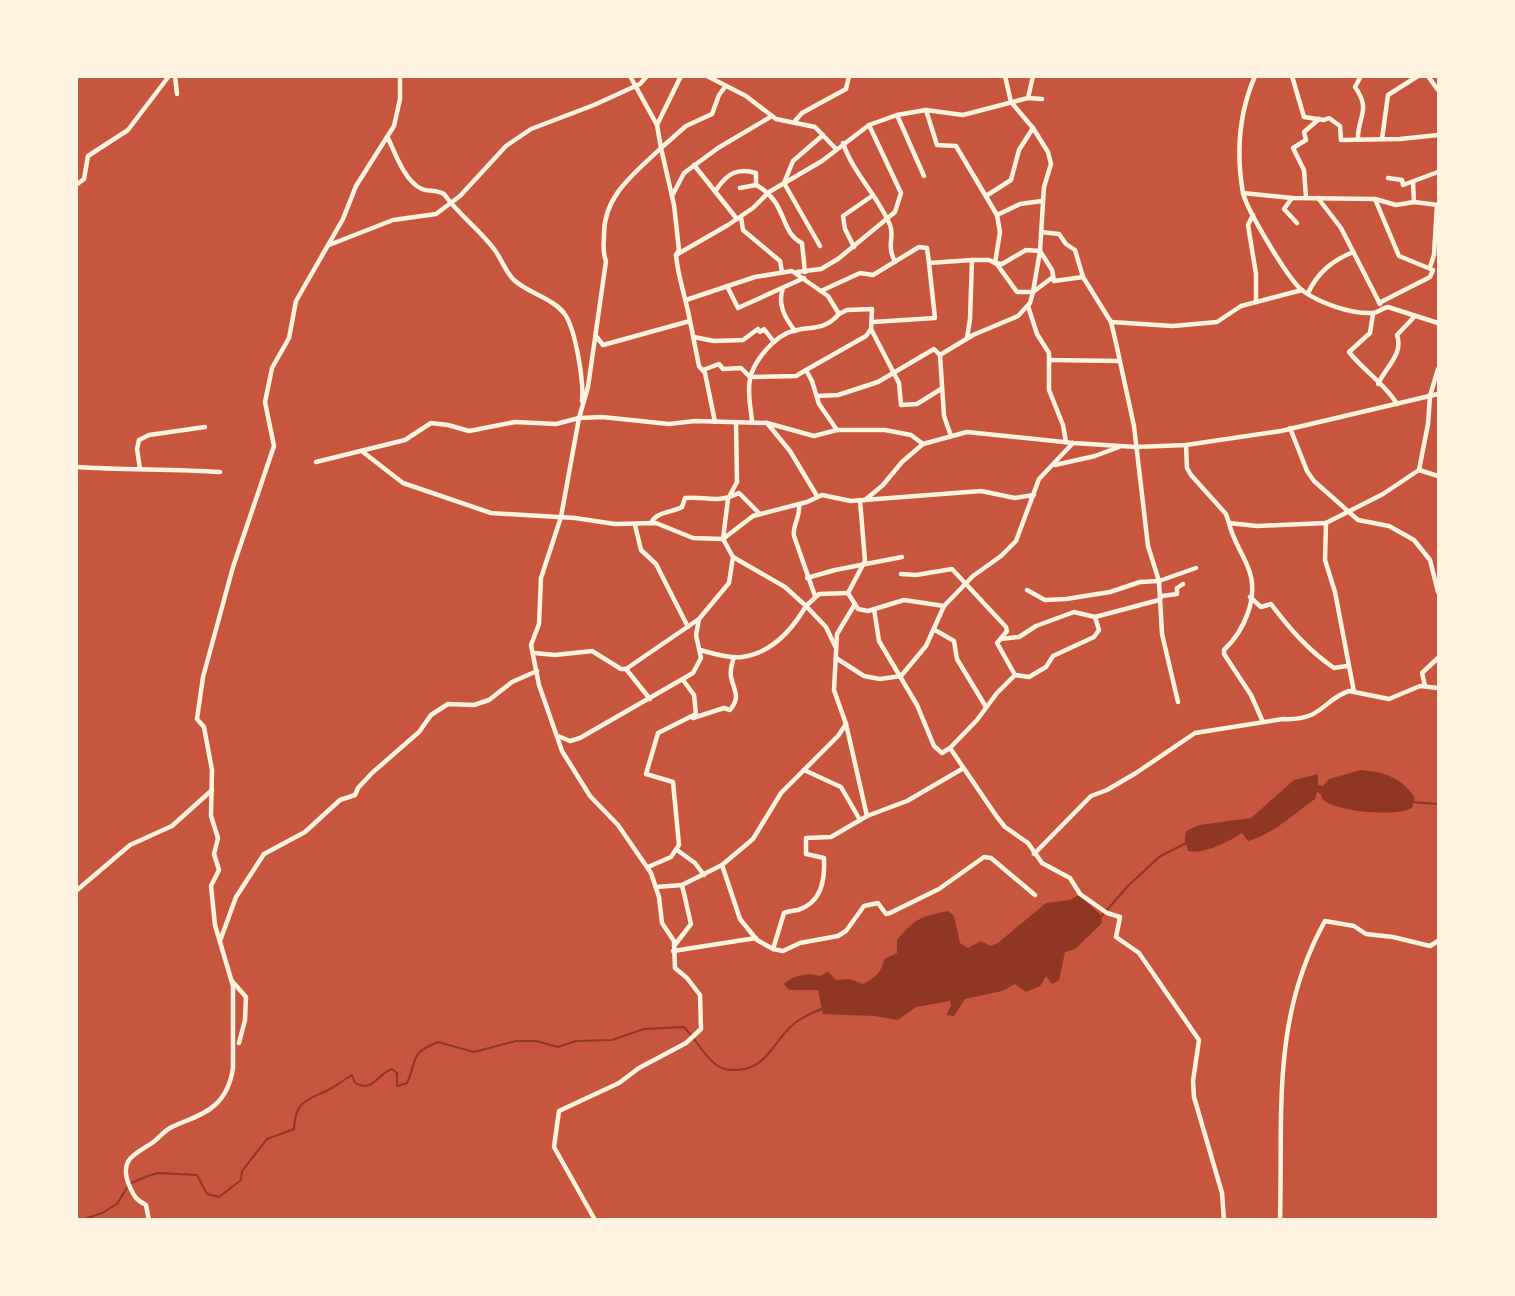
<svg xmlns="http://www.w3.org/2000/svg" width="1515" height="1296" font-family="'Roboto Condensed',sans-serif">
<rect width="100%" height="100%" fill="#c8553d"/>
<g fill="#8f3625">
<path d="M1361,770C1385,772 1401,777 1415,798L1412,808C1395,817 1336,812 1322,799L1321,794L1317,792L1315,799C1293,814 1274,834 1248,841L1242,833C1230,841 1203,855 1188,851L1185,840L1186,831L1199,825L1251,818L1294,780L1318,774V785L1323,786L1329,779Z"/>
<path d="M1079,895L1101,915L1102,923L1075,949L1065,952L1059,980L1052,984L1046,976L1040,986L1026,992L1015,984L1002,991L965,999L954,1016L946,1015L951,1006L950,1001L916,1007L898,1020L874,1016L823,1014L818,990H789L784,984C794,975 807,972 820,976L828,972L836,980L850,979L863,984C874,979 882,972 884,959L897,953V940C914,919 922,916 948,911L954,916L960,943L968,948L981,941L990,946L998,943L1046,903L1070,900Z"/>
</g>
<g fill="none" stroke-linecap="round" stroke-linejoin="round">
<g stroke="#8f3625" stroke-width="2">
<path d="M1411,802L1438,804"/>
<path d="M1099,919L1128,886L1159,857L1186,843"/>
<path d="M81,1220L102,1213L117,1204L129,1184L148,1176L158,1173L197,1175L207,1194L219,1197L241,1180L242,1171L267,1139L294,1129C295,1098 310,1100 332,1088C339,1084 345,1079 352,1075L355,1083C373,1093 377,1074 392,1069L397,1073V1086L407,1083C418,1060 408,1054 438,1042L474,1052L516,1041H536L558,1047L576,1041L612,1040L644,1029L684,1027C695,1038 702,1053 714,1063C721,1069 726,1070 735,1070C768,1070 773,1040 795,1023C804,1016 814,1012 824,1008"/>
</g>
<g stroke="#fff3e0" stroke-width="4.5">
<path d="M175,76L177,94"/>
<path d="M707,76L746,96L776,119L815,127L836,149"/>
<path d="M1255,76C1239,113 1236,153 1243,193C1247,210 1289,281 1303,291C1320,303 1350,314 1372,313C1378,313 1382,308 1388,307L1438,323"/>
<path d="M1292,76L1304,117L1324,120L1329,118L1340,126L1341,140L1400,139L1438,135"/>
<path d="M1428,76L1438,90"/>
<path d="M1028,98L1033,76"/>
<path d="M926,110L937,145L956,146L997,215L1000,232L995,263"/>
<path d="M897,115L924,176"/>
<path d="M795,121L802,113L846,89L849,76"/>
<path d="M657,125L681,76"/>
<path d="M388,138C395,153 405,182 422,189C429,192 436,189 444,194C458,214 479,229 494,249C501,258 505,271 514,280C528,293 552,298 564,313C576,329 584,383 582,401"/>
<path d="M1382,139L1388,95L1418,76"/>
<path d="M1358,140C1357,117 1372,111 1355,87L1361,76"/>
<path d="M843,143C853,173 878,196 890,225C895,237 886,244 895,262"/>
<path d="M694,165L737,219"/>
<path d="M1388,178L1402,180L1403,185L1438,172"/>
<path d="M1413,182L1414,202"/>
<path d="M76,185L84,179L88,156L128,130L169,76"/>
<path d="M740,188L756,185"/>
<path d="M716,190C727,174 737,167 756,173V185C788,202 779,232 802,243L805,272"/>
<path d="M1243,193L1292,198L1375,199L1396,205L1414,202L1438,205"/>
<path d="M672,196L684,173L718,148L772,116"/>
<path d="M986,196L1011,180L1019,150L1033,128"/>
<path d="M1306,197L1304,170L1293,148L1306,140L1304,132L1319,119"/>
<path d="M1292,198L1284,209L1297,223"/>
<path d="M1318,198L1341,228L1380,304"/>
<path d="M1375,199L1399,256L1433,270L1430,277L1379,303"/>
<path d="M997,215L1020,204L1042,201"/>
<path d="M1253,215L1248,225L1256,274V302"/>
<path d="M741,217L743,230L780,261L782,272"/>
<path d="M1041,232L1059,234L1066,244L1075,250L1083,277L1111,322L1116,343L1134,426L1148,546L1159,581L1162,634L1178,702"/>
<path d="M329,245L393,220L436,214L460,196L506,146L531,129L594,105L640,84L647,76"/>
<path d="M820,246L784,183L793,161L823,135"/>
<path d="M854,247L845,229L843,216L872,196"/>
<path d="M1026,250L1040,251L1052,270L1054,281L1053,277L1033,292H1017L996,263L1002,264Z"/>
<path d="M676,255L679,250L674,205L661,148L686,126L712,114L719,95L725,87"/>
<path d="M1430,267L1434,255L1437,205"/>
<path d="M797,272L821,269L838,259L895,212L901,193L869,125"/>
<path d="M1054,281L1083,277"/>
<path d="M727,286L738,308L804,278"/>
<path d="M783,288C777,304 785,318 795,331"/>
<path d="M821,291L860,273L873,275L919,247L927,248L929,263L972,260"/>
<path d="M1308,293C1318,272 1332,261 1353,252"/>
<path d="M686,300L755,277L792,271L828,296L839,314L847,310L872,309L871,329L866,336L806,370"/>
<path d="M1028,306L1037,334L1049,353V390L1063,425L1066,442"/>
<path d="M1373,314L1370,333L1349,352C1364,371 1385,384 1397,404"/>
<path d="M690,321L699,366L705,373L715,422"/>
<path d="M873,322L935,318L929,263"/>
<path d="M1111,322L1173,326L1217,322L1241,306L1302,290"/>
<path d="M871,329L899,383L901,405L917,404L941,389"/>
<path d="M596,336L603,345L690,321C686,298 678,278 676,255L728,225L753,208L769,192L822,161L869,125L897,115L926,110L963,115L1028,98L1042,99"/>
<path d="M694,337L714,341L743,340L758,329L760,332L764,329L774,342"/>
<path d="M967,338L970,319L972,260H989L995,263"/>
<path d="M1050,360L1119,361"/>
<path d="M703,370L719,364L723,369L741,368L750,377L796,376L806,370L812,381L819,404L837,430"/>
<path d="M1378,384C1385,368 1404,354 1397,335L1415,316"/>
<path d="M817,396L838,395L878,382L934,349L940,355"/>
<path d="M736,422L737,482L728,499L723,539L733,557L785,587L806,606L819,594L848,593"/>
<path d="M752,422C751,408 747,393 750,379C753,362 775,335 793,331C812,326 824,331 839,314"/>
<path d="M767,423L790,451L817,496"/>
<path d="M1290,428L1307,471L1314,481L1358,520L1389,526L1414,540L1430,560L1438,592"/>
<path d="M951,436L944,416L940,355L973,335L1018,316L1030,303L1033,292L1040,251L1044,187L1051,164L1048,152L1033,128L1011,102L1005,76"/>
<path d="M1186,445L1187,468L1191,475L1226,514L1229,523L1257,526L1326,523L1325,560L1335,592L1354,692"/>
<path d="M363,452L403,483L491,513L575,518L615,524L656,523L693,538L723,539L753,516L807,502L822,495L851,501L981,491L1015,498L1034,495"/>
<path d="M316,462L405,440L431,423L448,425L469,431L515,422L556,424L579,418L602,417L669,424L695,421L767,423L814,436L837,430H885L911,435L923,444L967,432L1073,443L1136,447L1186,445L1281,431L1438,394"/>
<path d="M1055,465L1095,456L1119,447"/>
<path d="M76,467C124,470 172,469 220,472"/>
<path d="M140,469L137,449L139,440L149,435L205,427"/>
<path d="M1419,470L1438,476"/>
<path d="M865,500L883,485L902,462L923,444"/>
<path d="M799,504C801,517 792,525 794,536L815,596"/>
<path d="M651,523C657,511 671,513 682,507L685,498C706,496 717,504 739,493L760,514"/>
<path d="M1229,523C1233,541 1243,553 1249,570C1259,598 1244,631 1224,650V654L1251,695L1263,722"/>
<path d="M1326,523L1383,494L1419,470L1428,424L1430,396L1438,369"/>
<path d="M635,525L641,550L656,564L688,627"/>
<path d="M901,574L916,575L952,569L1006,627L1007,631L997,643L1015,675L997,693L977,720L950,748"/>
<path d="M807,578L835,570L902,557"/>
<path d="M1027,590L1045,600L1066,599L1110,592L1140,582L1159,581L1196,568"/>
<path d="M848,593L858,609L868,611L904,600L944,606"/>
<path d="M848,593L865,561L860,500"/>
<path d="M1250,597L1261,607L1271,604C1290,629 1308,650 1334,668L1347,666"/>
<path d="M855,604L837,634L834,690L846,724L867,816"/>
<path d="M874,609L879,641L917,705L934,746L942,753L950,748L997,817L1005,827L1028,843L1042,863L1070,878L1080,894L1107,913L1120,917L1116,937L1139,953L1199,1040L1193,1081L1194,1097L1222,1193L1224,1220"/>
<path d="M935,630L954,641L957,659L986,707"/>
<path d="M1001,639L1019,637L1036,626L1074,612L1095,617L1159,600L1162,596L1177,594V588L1183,584"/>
<path d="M700,650C712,653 729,659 742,657C772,653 792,630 806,606L826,627L835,646"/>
<path d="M534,653L555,655L592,651L621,669H626L699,619"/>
<path d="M836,658L864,676L880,679L901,676L926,646L944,606L973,576L1001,556L1016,541L1039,479L1073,443"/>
<path d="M626,669L650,699"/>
<path d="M1015,675L1029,677L1046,667L1053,656L1094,637L1099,630L1095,617"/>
<path d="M1425,686L1422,673L1438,658"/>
<path d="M693,718L724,708L730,710C741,697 734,691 731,677C730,671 732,663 734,657"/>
<path d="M558,736L570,741L580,738L693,673L701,658L696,635L699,619L729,583L733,557"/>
<path d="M804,770L841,787L860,820"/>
<path d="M677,850L695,863L704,875"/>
<path d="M1034,854L1091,796L1107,790L1136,773L1195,733L1283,719C1323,721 1322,700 1349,691L1389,699L1420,686L1438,688"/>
<path d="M722,865L740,919L757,940L773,949L783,951L800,943L838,936L846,931L864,906L878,903L886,914L890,913L939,889L984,857L991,858L1035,895"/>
<path d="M648,867L671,857L679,845L673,782L646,774L658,733L696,714L694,695L683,680"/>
<path d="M656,887L682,885"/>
<path d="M76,891L130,845L172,826L212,790"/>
<path d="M220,941L236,897L264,854L305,832L340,800L355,795L358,788L372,773L419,732L431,715L448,704L474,705L489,700L512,682L537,671"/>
<path d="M674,946L691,924L682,885L722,865L753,839L781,793L838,736L846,724"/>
<path d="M773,949L784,913C788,911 793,911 798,910C822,902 825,880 824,858L806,854V838L831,837L867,816L907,801L962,769"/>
<path d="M673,951L756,938"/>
<path d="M232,981L246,997L245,1020L239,1043"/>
<path d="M149,1220L146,1205C135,1199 134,1196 129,1185C119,1159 134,1155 152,1143C158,1139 163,1132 170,1128C185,1120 202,1117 215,1105C226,1095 231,1082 233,1068V986L215,925L211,886L219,870L214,854L218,838L211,816L212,770L204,727L197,719L203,677L233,567L274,446L265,402L272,368L289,338L296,301L343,219L356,186L394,126L400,99V76"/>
<path d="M595,1220L554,1147L559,1111L619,1083L639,1068L686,1043L701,1029L700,995L687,978L675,968L674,941L662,923L659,897L651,873L618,825L590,796L562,751L539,685L531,645L539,624L541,578L561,517L579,418L588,387L606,261C602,251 604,244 604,234C604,195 635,173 661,148L657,125L630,76"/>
<path d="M1280,1220C1283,1112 1271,1018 1325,921L1354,926L1366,934L1393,937L1430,946L1438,941"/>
</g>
</g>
<rect width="1515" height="1296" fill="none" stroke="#fff3e0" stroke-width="156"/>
</svg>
